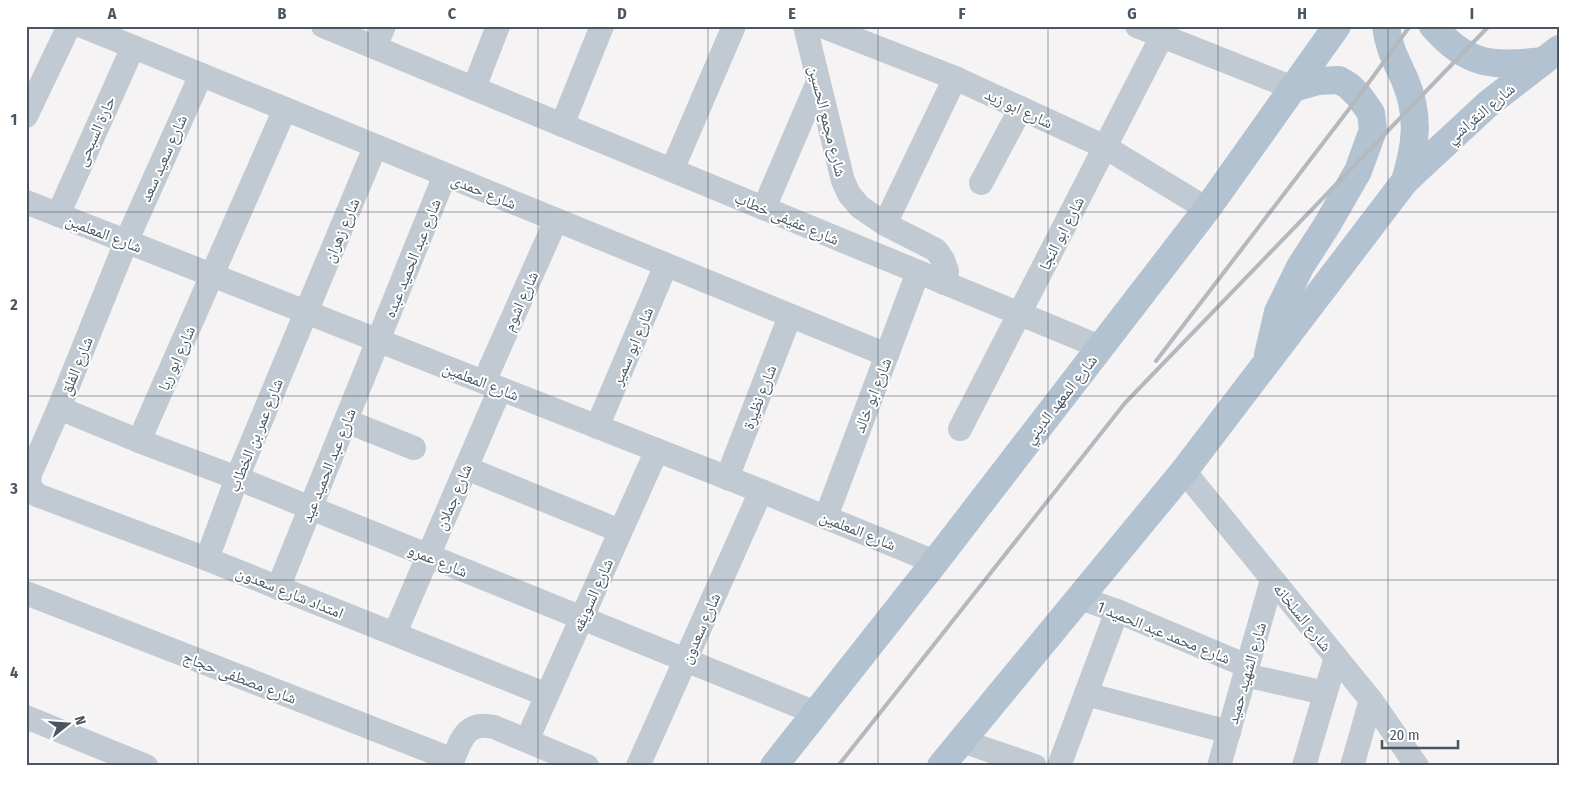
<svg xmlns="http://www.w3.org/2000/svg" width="1585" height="792" font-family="'Fira Sans Condensed','Noto Naskh Arabic',sans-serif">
<rect width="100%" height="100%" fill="#f5f3f3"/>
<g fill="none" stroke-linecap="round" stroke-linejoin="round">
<g stroke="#c1cad2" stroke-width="24">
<path d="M82,26L887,355"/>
<path d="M323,26L1100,347"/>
<path d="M805,26L843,181L849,194L860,207L885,224L936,250L943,260L947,271L944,283"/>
<path d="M822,26L955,78L1105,147L1207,209"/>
<path d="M1137,26L1293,88"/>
<path d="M375,47L384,26"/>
<path d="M201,75L126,242L59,408L30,474L29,486L37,495L207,559L547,695"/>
<path d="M474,88L498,26"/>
<path d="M26,116L69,26"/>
<path d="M562,125L602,26"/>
<path d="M672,170L734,26"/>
<path d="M981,183L1021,108"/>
<path d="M26,202L761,491L935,562"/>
<path d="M764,208L818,82"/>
<path d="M58,215L133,47"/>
<path d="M885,224L955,78"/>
<path d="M484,382L556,220"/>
<path d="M59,408L139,441L237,478L816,713"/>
<path d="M346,421L414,448"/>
<path d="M597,427L666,265"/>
<path d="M960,429L1162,36"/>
<path d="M139,441L285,109"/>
<path d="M466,468L620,531"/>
<path d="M1184,471L1371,700L1417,766"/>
<path d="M727,478L790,316"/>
<path d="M826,517L918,272"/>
<path d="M207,559L237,478L375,147"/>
<path d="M278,588L445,175"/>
<path d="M26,593L453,760"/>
<path d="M1080,598L1117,611L1247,666"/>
<path d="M395,633L500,389"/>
<path d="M1245,675L1325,693"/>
<path d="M1086,694L1229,732"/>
<path d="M26,717L146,766"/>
<path d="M527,740L657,450"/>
<path d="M962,741L1035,766"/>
<path d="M450,766C461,743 463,720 494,727L587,766"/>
<path d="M638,766L761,491"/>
<path d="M1059,766L1117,611"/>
<path d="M1219,766L1272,580"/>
<path d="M1304,766L1336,657"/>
<path d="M1352,766L1371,700"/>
</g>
<g stroke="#b3c2d1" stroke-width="28">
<path d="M1433,26C1467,66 1494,67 1543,61"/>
<path d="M1405,181L1489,103L1559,49"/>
<path d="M1268,355L1278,312L1300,267L1327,225L1358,171L1373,130L1371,113L1359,96L1349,86L1339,80L1318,81L1293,88"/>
<path d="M774,766L935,562L1207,209L1337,26"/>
<path d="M941,766L1184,471L1405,181C1416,145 1420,116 1405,80C1397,62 1388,47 1386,26"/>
</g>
<g stroke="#b5b8bd" stroke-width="4">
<path d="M1156,361L1359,96L1410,26"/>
<path d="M838,766L1125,403L1489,26"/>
</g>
</g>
<path fill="none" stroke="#4a5661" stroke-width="1" stroke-opacity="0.55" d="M198,26V766M368,26V766M538,26V766M708,26V766M878,26V766M1048,26V766M1218,26V766M1388,26V766M26,212H1559M26,396H1559M26,580H1559"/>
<g text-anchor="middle" stroke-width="4" stroke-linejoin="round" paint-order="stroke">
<g font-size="16" fill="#4a5661" stroke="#fff">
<text transform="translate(1019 108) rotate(25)" y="6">شارع ابو زيد</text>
<text transform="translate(1480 113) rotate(-40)" y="6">شارع النقراشي</text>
<text transform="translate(828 121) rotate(76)" y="6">شارع مجمع الحسين</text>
<text transform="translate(95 131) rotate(-66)" y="6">حارة السبحى</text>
<text transform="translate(163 158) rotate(-66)" y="6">شارع سعيد سعد</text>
<text transform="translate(484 191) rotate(22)" y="6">شارع حمدى</text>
<text transform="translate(787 218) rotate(23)" y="6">شارع عفيفى خطاب</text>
<text transform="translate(341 230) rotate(-67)" y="6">شارع زهران</text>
<text transform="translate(104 233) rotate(21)" y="6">شارع المعلمين</text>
<text transform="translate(1061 233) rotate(-63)" y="6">شارع ابو النجا</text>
<text transform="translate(412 258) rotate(-68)" y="6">شارع عبد الحميد عبده</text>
<text transform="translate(520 301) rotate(-66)" y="6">شارع اشوم</text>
<text transform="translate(632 346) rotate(-67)" y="6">شارع ابو سمير</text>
<text transform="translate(176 358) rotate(-66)" y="6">شارع ابو ريا</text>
<text transform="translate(76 366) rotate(-68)" y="6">شارع الفلق</text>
<text transform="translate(481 381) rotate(21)" y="6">شارع المعلمين</text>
<text transform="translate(872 395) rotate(-69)" y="6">شارع ابو خالد</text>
<text transform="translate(759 397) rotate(-69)" y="6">شارع نظيرة</text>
<text transform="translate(1060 399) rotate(-52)" y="6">شارع المعهد الديني</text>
<text transform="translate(255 435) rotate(-68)" y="6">شارع عمر بن الخطاب</text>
<text transform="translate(328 465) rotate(-68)" y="6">شارع عبد الحميد عيد</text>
<text transform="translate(453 497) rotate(-67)" y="6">شارع جملان</text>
<text transform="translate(858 530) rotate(22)" y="6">شارع المعلمين</text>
<text transform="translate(438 560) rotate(22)" y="6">شارع عمرو</text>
<text transform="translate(290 592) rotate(22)" y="6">امتداد شارع سعدون</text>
<text transform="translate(592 595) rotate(-66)" y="6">شارع السويقه</text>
<text transform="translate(1303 617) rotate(51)" y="6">شارع السلخانه</text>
<text transform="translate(700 628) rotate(-66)" y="6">شارع سعدون</text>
<text transform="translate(1164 632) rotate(22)" y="6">شارع محمد عبد الحميد 1</text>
<text transform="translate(1246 673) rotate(-74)" y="6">شارع الشهيد حميد</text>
<text transform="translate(240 677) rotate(21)" y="6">شارع مصطفى حجاج</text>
</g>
</g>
<rect width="1585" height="792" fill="none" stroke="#ffffff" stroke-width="55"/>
<g transform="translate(68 724) rotate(73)" stroke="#ffffff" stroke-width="4" paint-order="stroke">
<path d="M0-4L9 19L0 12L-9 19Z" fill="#4a5661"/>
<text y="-8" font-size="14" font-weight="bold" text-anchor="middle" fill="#4a5661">N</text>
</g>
<path d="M1382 740v8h76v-8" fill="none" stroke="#4a5661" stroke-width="2.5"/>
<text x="1390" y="740" font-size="15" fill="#4a5661" stroke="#ffffff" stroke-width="4" paint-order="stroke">20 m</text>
<rect x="28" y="28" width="1530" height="736" fill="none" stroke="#4a5661" stroke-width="2"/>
<g font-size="16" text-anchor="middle" font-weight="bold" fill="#4a5661">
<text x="112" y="19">A</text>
<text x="282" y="19">B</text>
<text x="452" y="19">C</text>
<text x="622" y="19">D</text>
<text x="792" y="19">E</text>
<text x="962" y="19">F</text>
<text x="1132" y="19">G</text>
<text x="1302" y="19">H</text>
<text x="1472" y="19">I</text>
<text x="14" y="125">1</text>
<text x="14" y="310">2</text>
<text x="14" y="494">3</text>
<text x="14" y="678">4</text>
</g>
</svg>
